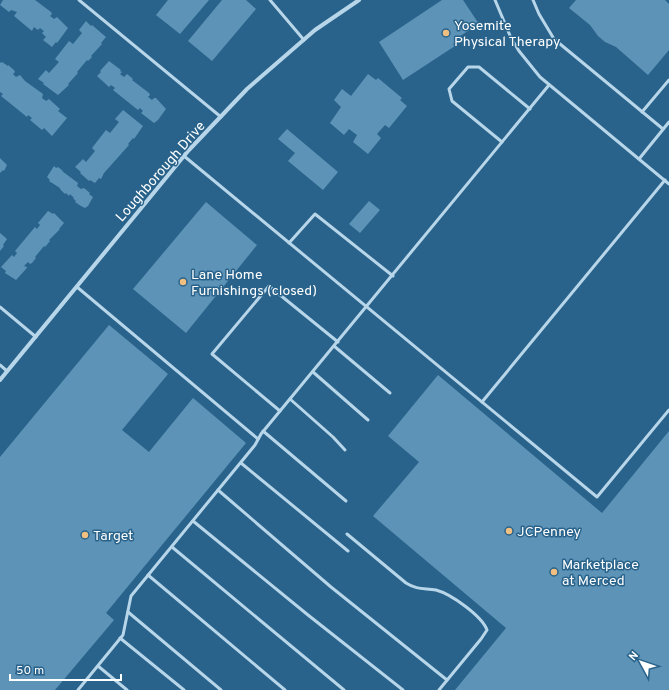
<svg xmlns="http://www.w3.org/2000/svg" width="669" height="690" font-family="Overpass,sans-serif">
<rect width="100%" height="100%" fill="#29638b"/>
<g fill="#5d93b7">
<path d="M3,0H35L51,12L52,14L50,16L54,19L57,17L68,28L57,43L56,42L52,47L43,40L46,37L42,33L44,31L40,28L38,30L34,27L32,31L14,16L17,12L11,10L9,12L0,5Z"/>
<path d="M168,0H209L180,34L156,15Z"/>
<path d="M222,0H246L256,9L212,61L188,41Z"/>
<path d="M442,0H463L479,24L457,38L458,40L453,44L455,46L403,80L379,42Z"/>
<path d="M576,0H665L669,4V50L648,75L616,47L605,42L598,36L590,25L569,8Z"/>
<path d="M86,21L91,26L92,25L106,37L101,43L102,44L91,56L92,57L88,61L87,60L77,72L78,73L68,84L69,85L58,95L43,84L44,83L38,79L46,70L49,73L59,62L55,59L69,41L73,44L82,33L79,30Z"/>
<path d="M109,61L121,70L120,71L122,72L120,74L124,77L127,74L133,79L132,80L149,93L150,95L148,97L152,100L154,98H156L166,109L158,120L154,123L141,113L143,111L140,108L138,110L113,90L115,88L111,85L109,87L97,76L101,72L100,71Z"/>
<path d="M0,62L1,63L2,62L8,66V65L14,70L15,72L13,74L16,77L20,75L25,81L43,94L42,98L46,101L49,99L60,109L58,111L67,118L52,136L44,128L42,130L30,120L32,118L28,115L27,117L1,96L3,94L0,92Z"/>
<path d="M368,74L376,80L378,78L402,98L400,100L407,106L389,128L385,125L377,134L381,138L368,154L353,142L357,135L349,129L344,135L330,123L341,107L334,100L342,89L351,96Z"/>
<path d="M123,110L143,126L134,139L133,138L128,144L129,145L104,173L101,179L99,178L95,183L90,180L89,181L80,173L81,172L75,167L83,159L86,162L95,151L92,148L106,130L110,133L119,122L115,119Z"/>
<path d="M287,129L338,172L323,190L288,161L295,153L278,139Z"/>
<path d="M0,158L7,165L4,171L3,170L0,173Z"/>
<path d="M54,166L56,168L58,167L63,171H62L78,183L77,186L81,189L84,188L90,193L89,194L93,197L88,206L85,208L81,206L75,202L76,201L73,198H74L70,194L69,196L66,193L65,194L60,189V188L49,181L50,180L47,177Z"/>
<path d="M369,201L380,210L360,233L349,224Z"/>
<path d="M206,202L257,245L186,333L133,289Z"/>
<path d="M48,211L53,214L54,213L64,223L59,229H60L49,240L50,241L45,247L44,246L35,257L36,258L32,263L30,264L28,262L24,266L27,267L26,269L16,280L5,273L6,271L1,267L12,255L14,257L17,253L15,251L35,227L37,229L40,225L38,223Z"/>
<path d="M0,233L7,239L3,245L4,246L0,251Z"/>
<path d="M109,325L168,374L122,430L149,452L193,398L246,443L106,613L114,620L55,690H0V457Z"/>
<path d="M438,375L602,513L669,431V690H455L506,628L373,516L419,462L388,436Z"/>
</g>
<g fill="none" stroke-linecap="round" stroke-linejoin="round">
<g stroke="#b8d6e9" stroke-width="3">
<path d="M79,0L221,117"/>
<path d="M270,0L304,40"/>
<path d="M495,0L511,38L519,51L540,77L669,184"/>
<path d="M533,0L539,14L554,39L663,129"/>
<path d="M642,112L669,80"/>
<path d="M502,142L452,101L449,89L468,67H479L530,109"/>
<path d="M184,156L597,497L669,410"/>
<path d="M639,159L669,122"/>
<path d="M289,243L315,214L393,276"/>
<path d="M77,287L258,439"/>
<path d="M0,307L36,337"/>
<path d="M334,346L390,393"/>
<path d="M0,365L7,371"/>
<path d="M313,372L368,420"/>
<path d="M290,399L333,437L345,450"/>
<path d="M482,402L665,180"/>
<path d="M280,411L212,354L269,286L338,342"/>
<path d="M263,431L346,501"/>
<path d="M241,463L348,551"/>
<path d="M218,490L331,587L447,680"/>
<path d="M193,521L308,615L403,690"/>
<path d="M347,534L406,583C417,590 424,588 436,590C451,594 482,616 487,630L481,639L439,690"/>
<path d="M172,547L344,690"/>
<path d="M148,575L285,690"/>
<path d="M128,612L221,690"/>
<path d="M120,638L184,690"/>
<path d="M98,666L127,690"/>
<path d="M78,690L123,635L131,596L255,445L261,434L549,85"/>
</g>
<path stroke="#b8d6e9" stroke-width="4" d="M0,380L188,151L247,89L315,30L359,0"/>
</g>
<g fill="#f1bf7f" stroke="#29638b" stroke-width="1.5">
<circle cx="446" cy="33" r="4"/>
<circle cx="183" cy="282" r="4"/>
<circle cx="509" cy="531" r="4"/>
<circle cx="85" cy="535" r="4"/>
<circle cx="554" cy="572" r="4"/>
</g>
<g text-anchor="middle" stroke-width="3" stroke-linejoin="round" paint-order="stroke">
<g font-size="14" fill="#fff" stroke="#29638b" text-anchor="start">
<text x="454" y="30">Yosemite<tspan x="454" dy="16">Physical Therapy</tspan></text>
<text x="191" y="279">Lane Home<tspan x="191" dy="16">Furnishings (closed)</tspan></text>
<text x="517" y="536">JCPenney</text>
<text x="93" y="540">Target</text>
<text x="562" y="569">Marketplace<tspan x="562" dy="16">at Merced</tspan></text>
</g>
<g font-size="14" fill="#fff" stroke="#29638b">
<text transform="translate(160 171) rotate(-49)" y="5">Loughborough Drive</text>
</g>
</g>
<g transform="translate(641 662) rotate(310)" stroke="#29638b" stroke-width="3" paint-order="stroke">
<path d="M0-3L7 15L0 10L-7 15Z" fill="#ffffff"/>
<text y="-6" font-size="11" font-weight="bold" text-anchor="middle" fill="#ffffff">N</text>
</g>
<path d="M10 674v6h111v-6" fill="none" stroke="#ffffff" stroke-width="2"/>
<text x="16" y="674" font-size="12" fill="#ffffff" stroke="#29638b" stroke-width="3" paint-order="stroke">50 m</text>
</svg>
